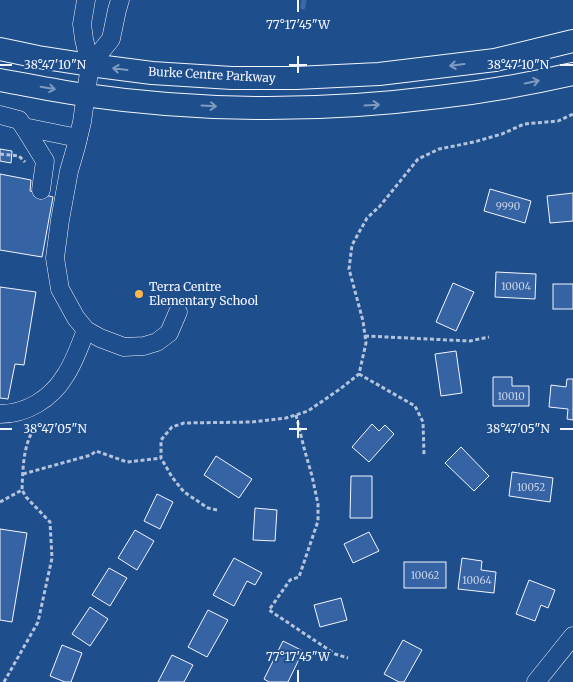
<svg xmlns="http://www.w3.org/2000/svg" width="573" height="682" font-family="Merriweather,serif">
<rect width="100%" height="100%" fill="#1f4e8c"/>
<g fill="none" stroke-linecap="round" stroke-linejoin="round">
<path stroke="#3b69a3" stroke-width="5" d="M303,7L304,0"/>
</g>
<g fill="#3563a3" stroke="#f2f6ff">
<path d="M0,149L12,151L11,163L0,161Z"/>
<path d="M0,174L31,180L30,191L53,197L42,257L0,250Z"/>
<path d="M490,189L531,201L525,223L484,211Z"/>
<path d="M573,193V221L550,223L547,196Z"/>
<path d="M496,272L536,274L535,299L495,297Z"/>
<path d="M453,283L474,292L456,331L436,322Z"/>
<rect x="553" y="284" width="20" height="25"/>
<path d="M0,287L36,292L24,365L15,364L8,399L0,398Z"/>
<path d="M456,351L462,393L441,396L435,354Z"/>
<path d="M493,377H512V386H529V406H493Z"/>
<path d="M567,379H573V420L567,419L568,409L549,407L551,385L566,387Z"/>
<path d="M372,424L379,431L385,425L394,434L369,462L352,447Z"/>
<path d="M461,447L489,476L474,491L445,463Z"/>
<path d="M216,456L252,479L239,498L204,475Z"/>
<path d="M512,472L553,478L550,502L509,496Z"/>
<path d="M351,476H372V518H350Z"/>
<path d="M157,494L173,502L160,529L144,521Z"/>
<path d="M255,508L277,510L275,541L253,540Z"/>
<path d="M0,529L27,533L12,622L0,620Z"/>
<path d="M135,530L154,541L137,570L118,558Z"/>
<path d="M369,532L379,551L353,563L344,544Z"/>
<path d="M234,558L262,573L255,585L247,581L234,606L213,595Z"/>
<path d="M462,558L482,561L481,570L496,572L494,593L458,589Z"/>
<rect x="404" y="562" width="42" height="26"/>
<path d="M109,568L127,578L110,606L92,595Z"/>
<path d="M529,580L555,590L548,608L541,605L535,621L516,614Z"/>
<path d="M341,598L347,620L320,627L314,605Z"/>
<path d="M90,607L108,619L90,646L72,634Z"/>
<path d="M208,610L228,620L207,657L188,647Z"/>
<path d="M403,640L422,650L404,682H399L384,674Z"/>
<path d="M283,641L303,651L288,682H269L264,679Z"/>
<path d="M62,645L82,653L71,682H65L50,676Z"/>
<path d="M172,655L193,665L184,682H158Z"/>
</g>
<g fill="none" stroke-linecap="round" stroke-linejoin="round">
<defs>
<g id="minor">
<path d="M86,0L82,24L84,39L90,65L82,122L76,147L69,171L60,220L55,258L60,289L76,318L86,330L100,338L124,347L144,346L157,342L169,333L178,312"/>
<path d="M90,65L111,39L117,10L120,0"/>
<path d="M0,115L19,120L24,127L78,138"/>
<path d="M24,127L45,161L41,190"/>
<path d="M0,414C26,414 51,399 65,376C74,363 80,345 86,330"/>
<path d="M536,682L573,636"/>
</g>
<g id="major">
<path d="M0,49L38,57L90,65L152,73L232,78H296L379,74L495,60L573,41"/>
<path d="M0,80C28,85 57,91 85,95C203,112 322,112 439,97C484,92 529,84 573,74"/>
</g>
</defs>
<use href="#minor" stroke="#f2f6ff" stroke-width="19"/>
<use href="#major" stroke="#f2f6ff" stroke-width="24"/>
<g stroke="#b3c4dc" stroke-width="3" stroke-dasharray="4 2.5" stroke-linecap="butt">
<path d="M0,154L19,156L25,162"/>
<path d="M365,336L470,341L489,337"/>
<path d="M359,374L415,406L423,422L424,455"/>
<path d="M296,415L304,448L312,476L318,504V521L299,577L290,580L269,610L335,654L348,658"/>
<path d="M23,474L91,455L96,451L127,462L161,458"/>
<path d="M0,502L22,490C23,466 23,440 39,422"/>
<path d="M217,510L208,508L184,492L172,477L161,458V440L172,427L184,423L252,422L286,418L308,411L340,389L359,374L366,343L363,321L349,269L352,245L367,218L380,206L418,159L439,149L474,142L502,134L524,124L558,121L573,114"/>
<path d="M4,682L38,622L52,558L50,522L26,497L22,490"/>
</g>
<use href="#minor" stroke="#1f4e8c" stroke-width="18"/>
<use href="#major" stroke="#1f4e8c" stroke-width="22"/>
</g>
<defs><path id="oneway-shaft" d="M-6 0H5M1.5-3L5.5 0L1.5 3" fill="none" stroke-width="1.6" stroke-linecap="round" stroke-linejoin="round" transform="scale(1.25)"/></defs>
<g stroke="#7e9ac0">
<use href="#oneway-shaft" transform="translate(457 65) rotate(173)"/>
<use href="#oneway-shaft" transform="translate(120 69) rotate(-173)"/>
<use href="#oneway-shaft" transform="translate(532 82) rotate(-11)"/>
<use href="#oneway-shaft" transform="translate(48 88) rotate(10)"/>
<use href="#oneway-shaft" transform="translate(372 105) rotate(-3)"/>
<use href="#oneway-shaft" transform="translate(209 106) rotate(3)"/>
</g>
<path fill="none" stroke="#f2f6ff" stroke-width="2" d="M298,0V12M298,56V73M0,65H12M289,65H307M560,65H573M298,420V438M0,429H12M289,429H307M560,429H573M298,670V682"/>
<circle fill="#ffb74d" stroke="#1f4e8c" stroke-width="2" cx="139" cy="294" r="5"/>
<g text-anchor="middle" stroke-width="4" stroke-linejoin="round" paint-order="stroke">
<g font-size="10" fill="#c3d1e8">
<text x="508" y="210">9990</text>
<text x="516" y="290">10004</text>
<text x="511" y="400">10010</text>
<text x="531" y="491">10052</text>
<text x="425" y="579">10062</text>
<text x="477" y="584">10064</text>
</g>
<g font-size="12" fill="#f2f6ff" stroke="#1f4e8c">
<text transform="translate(212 75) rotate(3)" y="4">Burke Centre Parkway</text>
</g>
<g font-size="12" fill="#f2f6ff" stroke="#1f4e8c" text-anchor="start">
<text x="149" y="291">Terra Centre<tspan x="149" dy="14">Elementary School</tspan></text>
</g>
</g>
<g font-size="12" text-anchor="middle" fill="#f2f6ff" stroke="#1f4e8c" stroke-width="4" stroke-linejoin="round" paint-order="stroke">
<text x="298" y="29">77°17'45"W</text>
<text x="55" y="69">38°47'10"N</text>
<text x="518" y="69">38°47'10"N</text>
<text x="55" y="433">38°47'05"N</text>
<text x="518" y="433">38°47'05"N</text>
<text x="298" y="661">77°17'45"W</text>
</g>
</svg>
